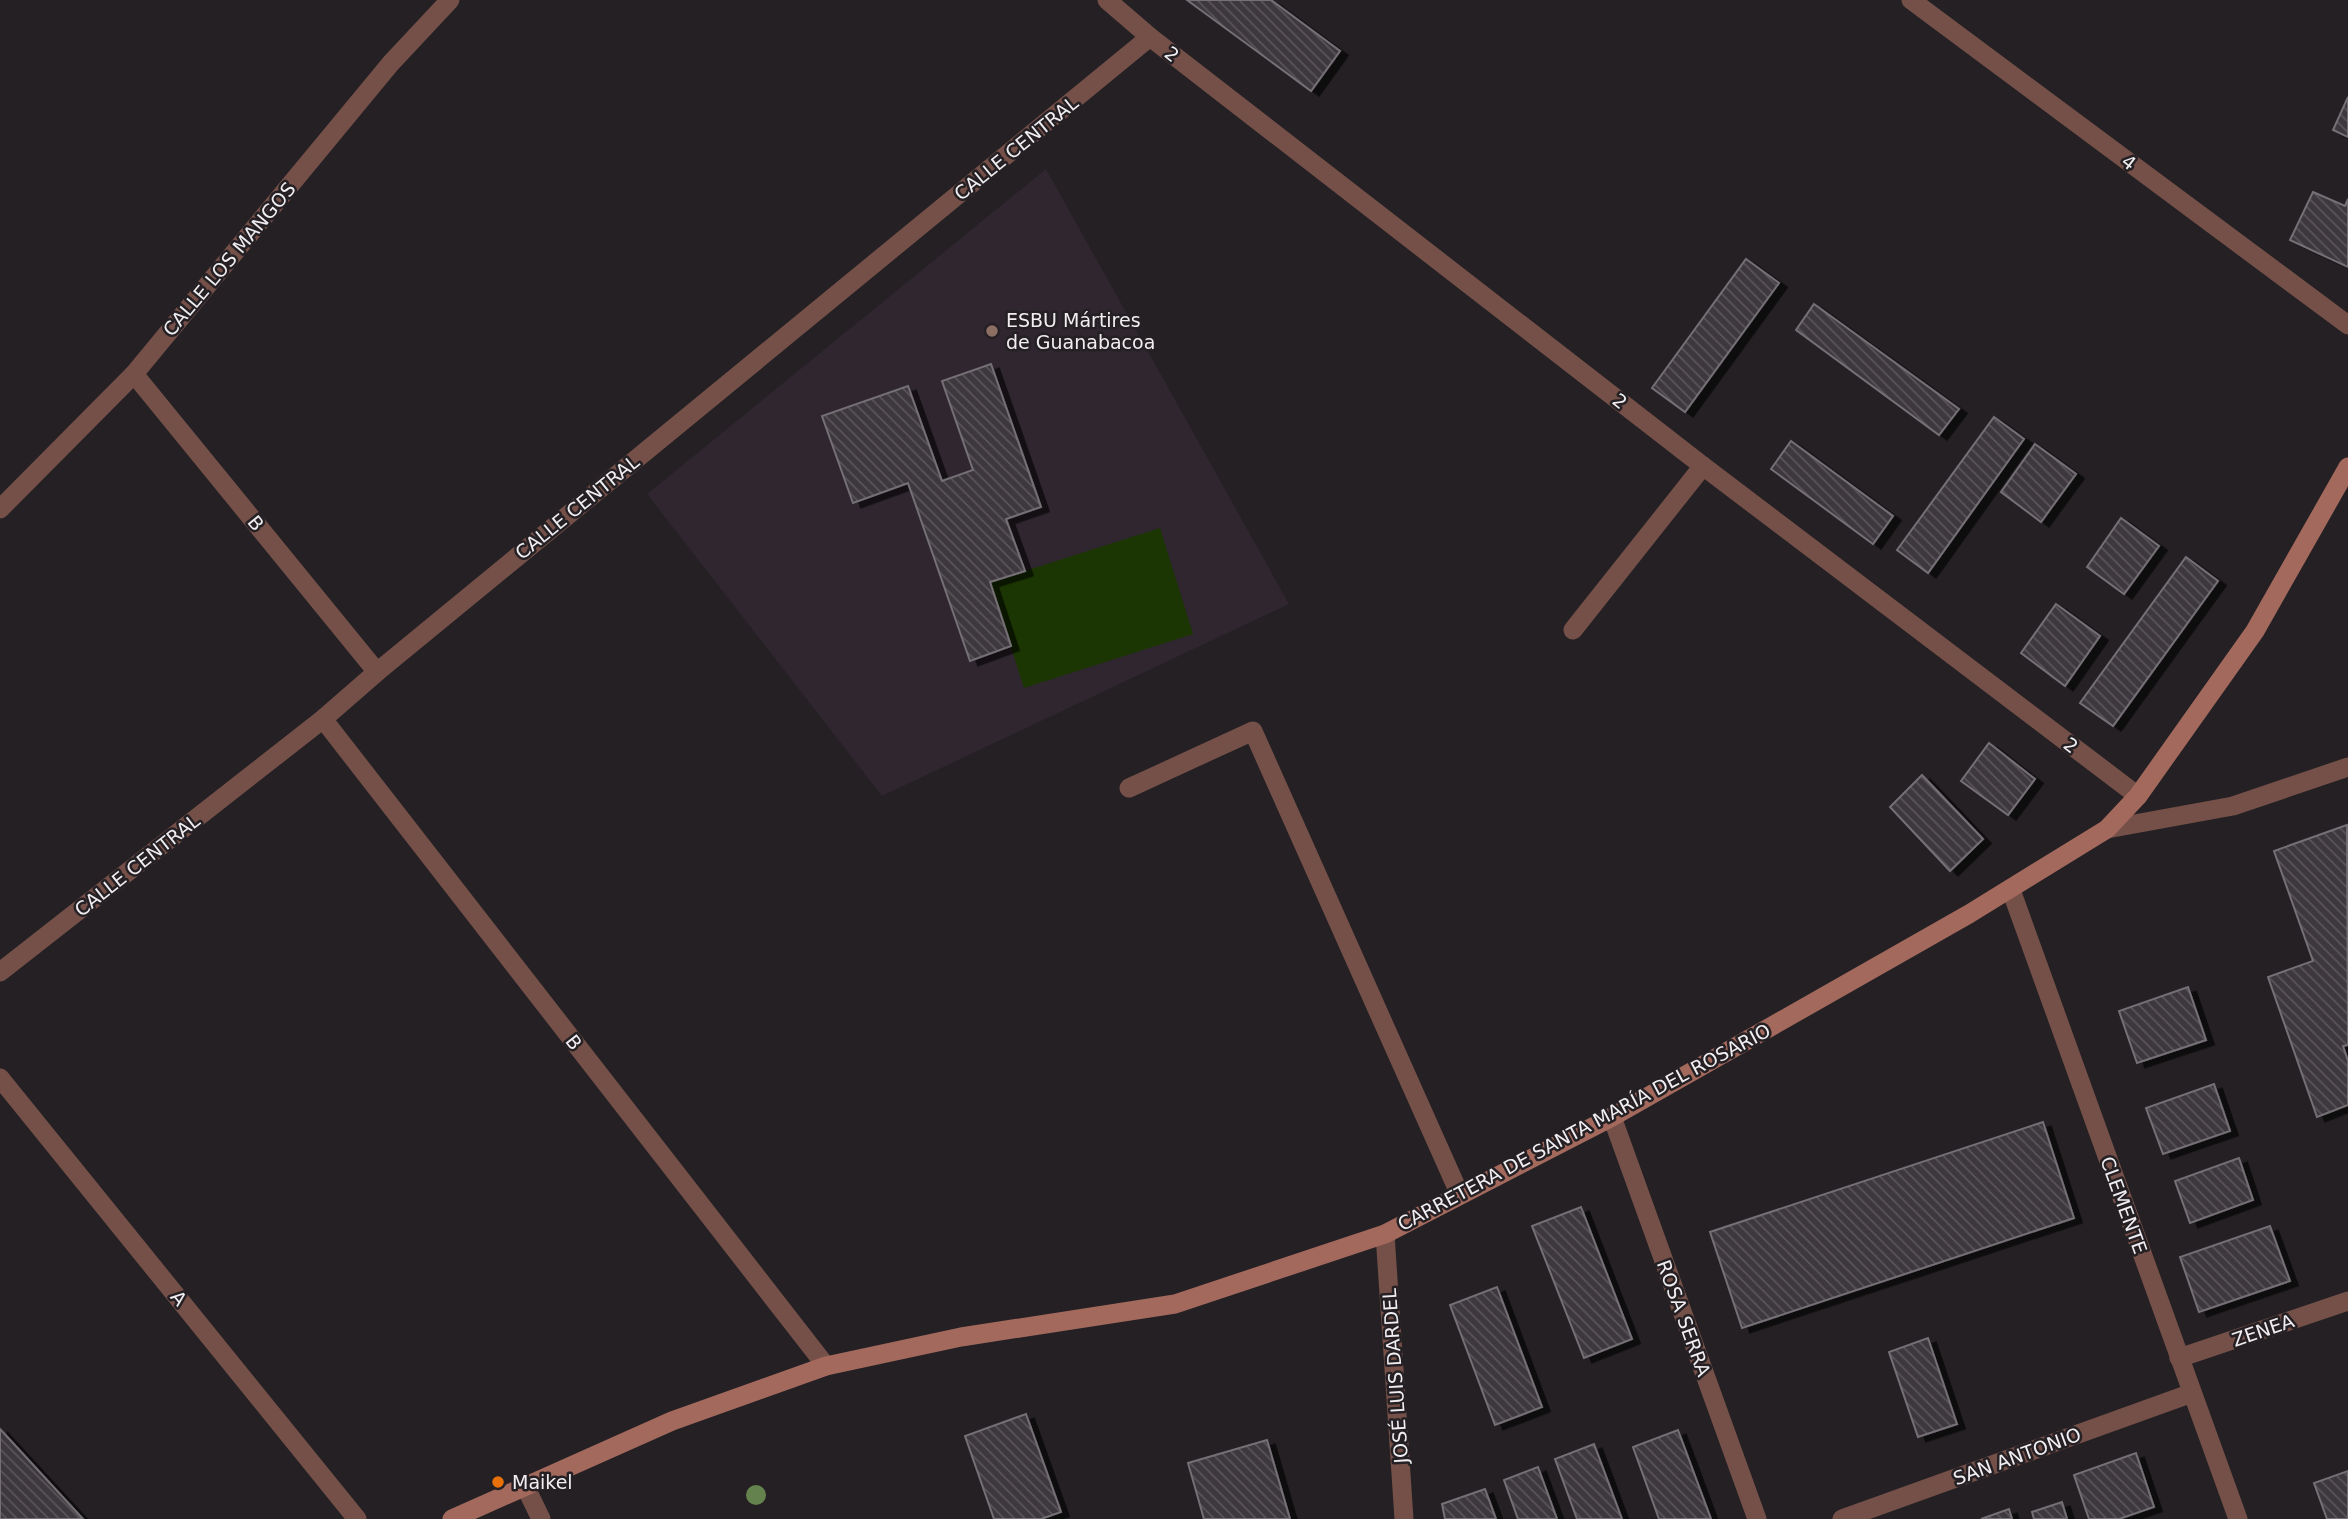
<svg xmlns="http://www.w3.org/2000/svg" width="2348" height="1519" font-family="'DejaVu Sans',sans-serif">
<defs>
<pattern id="building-back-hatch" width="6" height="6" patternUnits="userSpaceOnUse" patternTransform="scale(1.75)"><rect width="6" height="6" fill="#3d383d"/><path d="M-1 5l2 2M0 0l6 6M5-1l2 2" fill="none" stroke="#5a555a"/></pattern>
<filter id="shadow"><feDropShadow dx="8" dy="4.5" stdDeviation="0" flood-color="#0009"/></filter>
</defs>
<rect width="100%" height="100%" fill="#242024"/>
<path fill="#2f2630" d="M1046,169L1289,604L882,796L647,494Z"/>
<path fill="#1c3603" d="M1160,528L1193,634L1024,688L990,582Z"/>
<g fill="url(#building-back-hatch)" stroke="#746f75" stroke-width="2" filter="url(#shadow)">
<path d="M1187,0H1271L1340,51L1311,91Z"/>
<path d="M2348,97V137L2333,130Z"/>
<path d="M2313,192L2345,206L2348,199V267L2290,240Z"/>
<path d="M1746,259L1779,283L1685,412L1652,388Z"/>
<path d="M1814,304L1959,409L1939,435L1796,330Z"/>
<path d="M991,364L1041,507L1006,519L1025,571L990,582L1011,646L970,661L908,483L853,503L822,416L908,386L942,481L973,470L942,381Z"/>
<path d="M1994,417L2024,439L1928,573L1897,550Z"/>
<path d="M1791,441L1893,516L1873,544L1771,469Z"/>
<path d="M2035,444L2076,474L2041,522L2001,492Z"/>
<path d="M2121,518L2159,546L2124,594L2087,567Z"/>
<path d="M2186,557L2218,581L2113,726L2080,703Z"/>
<path d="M2056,604L2100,636L2065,686L2021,653Z"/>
<path d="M1989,743L2035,779L2008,815L1961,781Z"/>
<path d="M1922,775L1983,839L1950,871L1890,807Z"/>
<path d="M2347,825L2348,1045L2343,1046L2348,1061V1105L2317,1117L2268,977L2313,961L2274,851Z"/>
<path d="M2188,987L2206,1040L2137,1063L2119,1011Z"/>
<path d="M2214,1084L2230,1131L2163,1154L2146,1108Z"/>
<path d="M2043,1122L2074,1218L1742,1328L1710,1232Z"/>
<path d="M2239,1158L2253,1200L2190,1223L2175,1181Z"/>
<path d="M1581,1207L1632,1339L1584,1358L1532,1226Z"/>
<path d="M2270,1226L2290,1281L2199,1312L2180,1257Z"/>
<path d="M1497,1287L1542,1407L1495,1425L1450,1305Z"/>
<path d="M1928,1338L1957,1424L1918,1437L1889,1352Z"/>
<path d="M1026,1414L1061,1512L1041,1519H994L965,1436Z"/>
<path d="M0,1429L83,1519H0Z"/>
<path d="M1678,1430L1711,1519H1659L1633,1447Z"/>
<path d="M1267,1440L1290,1519H1204L1188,1463Z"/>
<path d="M1594,1444L1622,1519H1577L1555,1459Z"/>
<path d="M2136,1453L2154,1507L2119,1519H2089L2074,1475Z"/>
<path d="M1538,1467L1557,1519H1518L1504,1480Z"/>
<path d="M2348,1471V1519H2327L2314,1483Z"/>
<path d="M1485,1489L1496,1519H1445L1442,1504Z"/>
<path d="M2062,1502L2067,1519H2034L2032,1512Z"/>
<path d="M2009,1509L2012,1519H1981Z"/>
</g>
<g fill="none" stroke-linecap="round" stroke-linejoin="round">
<g stroke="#745048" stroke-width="19">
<path d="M1573,630L1703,466"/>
<path d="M526,1488L541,1519"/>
</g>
<g stroke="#745048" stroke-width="19">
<path d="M1107,0L1150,37L1703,466L2138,796"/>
<path d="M1911,0L2348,325"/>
<path d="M134,374L377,672"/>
<path d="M0,509L134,374L391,63L450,0"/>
<path d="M323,719L826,1366"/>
<path d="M1129,788L1253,731L1460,1195"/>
<path d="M2107,829L2233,806L2348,767"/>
<path d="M2011,890L2238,1519"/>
<path d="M0,972L323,719L377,672L1150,37"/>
<path d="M0,1078L357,1519"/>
<path d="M1385,1234L1404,1519"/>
<path d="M2179,1358L2348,1301"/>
<path d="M1842,1519L2192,1393"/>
</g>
<path stroke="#745048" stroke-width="19" d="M1612,1117L1757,1519"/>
<path stroke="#a3695d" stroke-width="19" d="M452,1519L672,1421L826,1366L961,1337L1175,1304L1385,1234L1612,1117L1969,914L2107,829L2138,796L2255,631L2348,467"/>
</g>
<circle fill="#64824d" cx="756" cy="1495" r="10"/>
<circle fill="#8d6e63" stroke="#242024" stroke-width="2.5" cx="992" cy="331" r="7"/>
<circle fill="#e8710a" stroke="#242024" stroke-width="2.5" cx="498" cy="1482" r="7"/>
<g text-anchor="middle" stroke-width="5" stroke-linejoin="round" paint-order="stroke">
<g font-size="19" fill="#f1eef1" stroke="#242024">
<text transform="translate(1172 54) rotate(38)" y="7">2</text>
<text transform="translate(1016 148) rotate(-39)" y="7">CALLE CENTRAL</text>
<text transform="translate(2129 162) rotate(37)" y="7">4</text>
<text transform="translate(229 259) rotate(-50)" y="7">CALLE LOS MANGOS</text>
<text transform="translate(1620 401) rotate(38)" y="7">2</text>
<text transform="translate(577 507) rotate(-39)" y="7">CALLE CENTRAL</text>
<text transform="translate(256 523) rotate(51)" y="7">B</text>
<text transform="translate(2071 745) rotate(37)" y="7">2</text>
<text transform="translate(137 865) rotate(-38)" y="7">CALLE CENTRAL</text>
<text transform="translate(574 1042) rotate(52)" y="7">B</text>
<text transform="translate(1584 1127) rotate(-28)" y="7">CARRETERA DE SANTA MARÍA DEL ROSARIO</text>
<text transform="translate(2124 1205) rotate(70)" y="7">CLEMENTE</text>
<text transform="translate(179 1298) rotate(51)" y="7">A</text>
<text transform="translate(1684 1318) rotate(70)" y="7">ROSA SERRA</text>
<text transform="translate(2263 1330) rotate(-19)" y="7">ZENEA</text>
<text transform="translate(1395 1376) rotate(-94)" y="7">JOSÉ LUIS DARDEL</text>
<text transform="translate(2017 1456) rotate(-20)" y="7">SAN ANTONIO</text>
</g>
<g font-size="19" fill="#f1eef1" stroke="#242024" text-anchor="start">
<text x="1006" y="327">ESBU Mártires<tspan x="1006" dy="22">de Guanabacoa</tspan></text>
<text x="512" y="1489">Maikel</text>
</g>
</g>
</svg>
